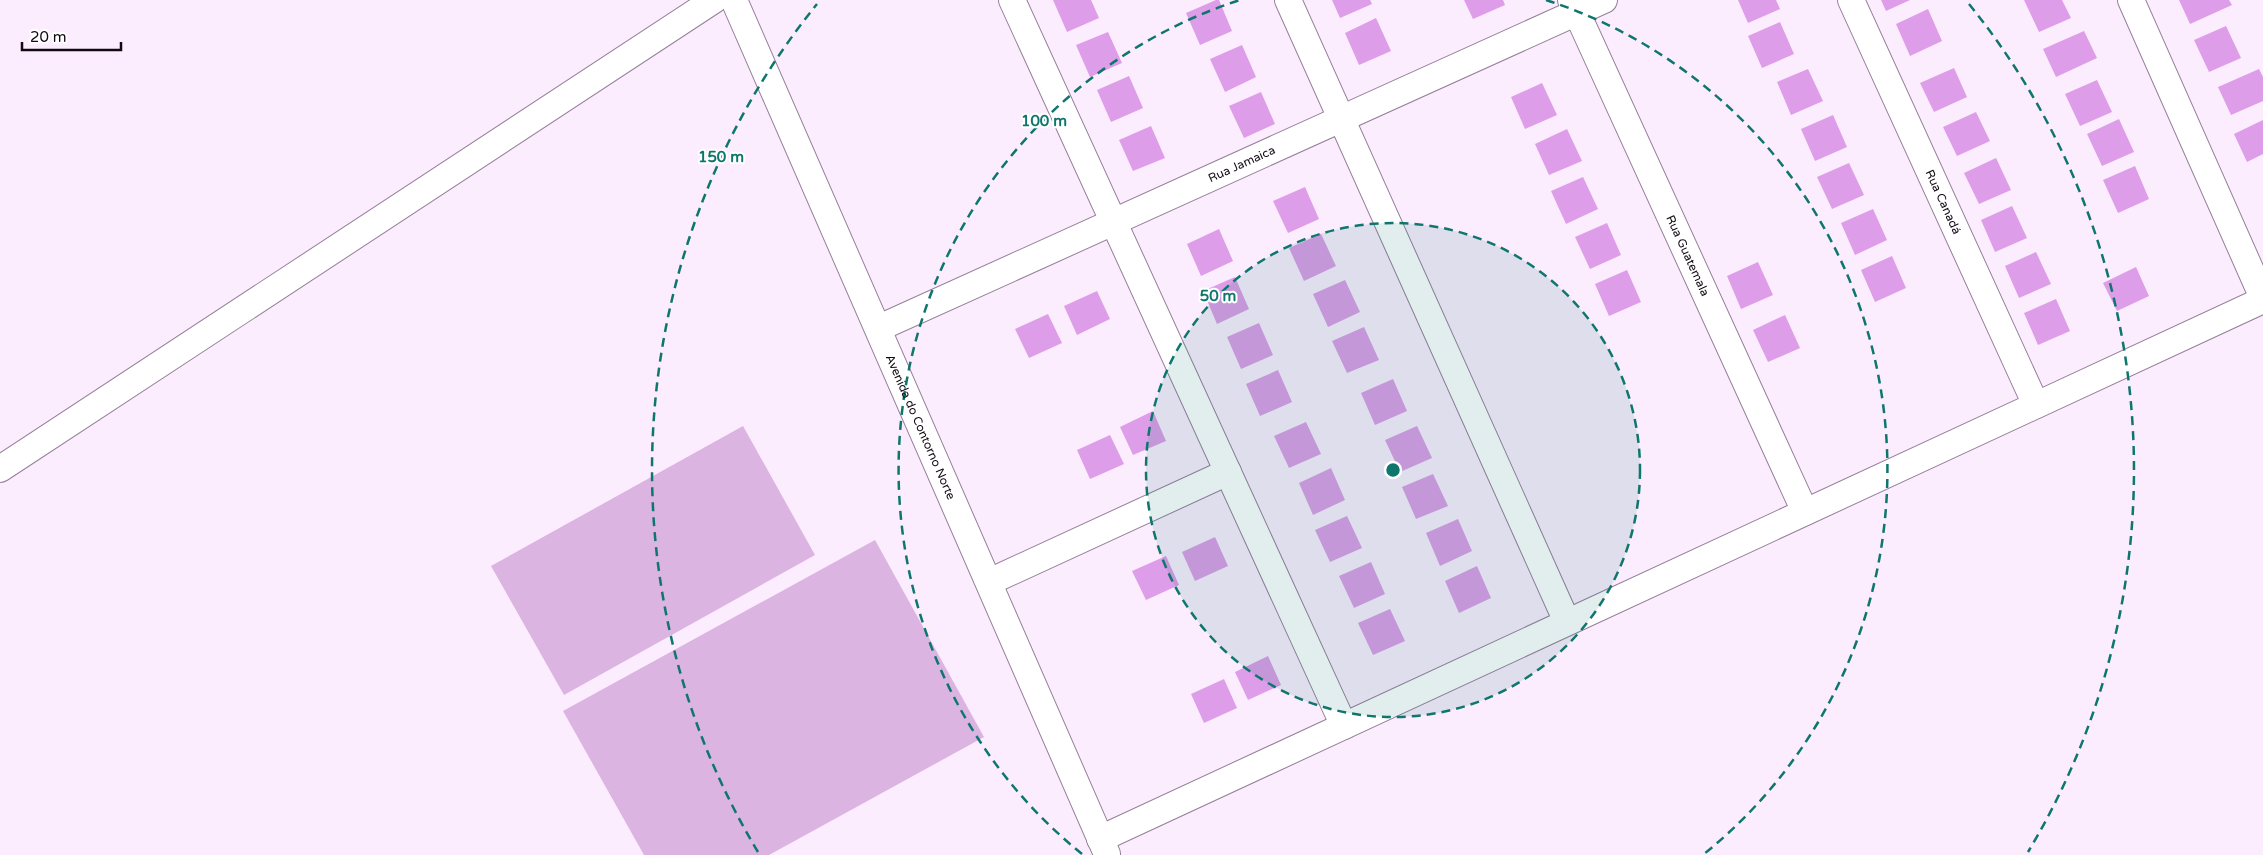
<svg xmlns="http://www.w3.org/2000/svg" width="2263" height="855" font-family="'Varela Round',sans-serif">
<rect width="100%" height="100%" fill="#fcedfe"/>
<g fill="#dbb4e1">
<path d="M743,426L815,555L564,695L491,566Z"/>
<path d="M875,540L984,737L769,855H644L563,711Z"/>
</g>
<g fill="#dd9de8">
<path d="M1053,0H1091L1099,18L1067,32Z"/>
<path d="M1216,0H1219L1232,31L1200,45L1186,13Z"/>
<path d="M1332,0H1370L1372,4L1340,18Z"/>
<path d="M1464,0H1503L1505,5L1473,19Z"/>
<path d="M1738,0H1776L1780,9L1748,23Z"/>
<path d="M1881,0H1910L1886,11Z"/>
<path d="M2024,0H2062L2071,18L2039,32Z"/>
<path d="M2179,0H2229L2232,5L2190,24Z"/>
<path d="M1928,9L1942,41L1910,56L1896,24Z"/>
<path d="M1376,18L1391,51L1359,65L1345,33Z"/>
<path d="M1780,22L1794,54L1762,68L1748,36Z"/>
<path d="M2226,26L2241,58L2209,72L2194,40Z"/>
<path d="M2084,31L2097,58L2056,77L2043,49Z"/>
<path d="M1108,32L1122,63L1090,77L1076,45Z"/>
<path d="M1242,45L1256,77L1225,92L1210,59Z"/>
<path d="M1954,68L1967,97L1934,112L1920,83Z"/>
<path d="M1808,69L1823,101L1791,115L1777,82Z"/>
<path d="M2259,69L2263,77V101L2231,115L2218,87Z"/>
<path d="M1129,76L1143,108L1111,122L1097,90Z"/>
<path d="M2097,80L2112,112L2080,126L2065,94Z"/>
<path d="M1542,83L1557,115L1525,129L1511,97Z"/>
<path d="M1261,92L1275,124L1244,138L1229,106Z"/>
<path d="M1976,112L1990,141L1957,156L1943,127Z"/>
<path d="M1833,115L1847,147L1815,161L1801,129Z"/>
<path d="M2119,119L2134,152L2102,166L2087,134Z"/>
<path d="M2263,120V154L2247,162L2234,134Z"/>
<path d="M1151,126L1165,158L1133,171L1119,140Z"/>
<path d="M1567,129L1582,161L1549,175L1535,144Z"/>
<path d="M1996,158L2011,190L1979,204L1964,173Z"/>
<path d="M1849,163L1864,195L1832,209L1817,177Z"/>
<path d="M2135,166L2149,199L2118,213L2103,180Z"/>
<path d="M1583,177L1598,209L1566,224L1551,191Z"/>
<path d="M1305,187L1319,219L1288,233L1273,201Z"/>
<path d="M2012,206L2027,238L1995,252L1981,220Z"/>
<path d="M1873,209L1887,240L1855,255L1841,223Z"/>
<path d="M1607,223L1621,255L1590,269L1575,237Z"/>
<path d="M1219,229L1233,261L1201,276L1187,244Z"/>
<path d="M1321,234L1336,266L1304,281L1289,248Z"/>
<path d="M2036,252L2051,284L2019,298L2005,266Z"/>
<path d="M1892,256L1906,288L1875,302L1861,270Z"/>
<path d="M1758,262L1773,295L1741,309L1727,276Z"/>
<path d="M2136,267L2149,296L2117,311L2103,283Z"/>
<path d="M1627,270L1641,302L1609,316L1595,284Z"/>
<path d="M1235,277L1249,309L1217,324L1203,291Z"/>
<path d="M1345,280L1360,312L1328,327L1313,294Z"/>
<path d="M1097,291L1110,319L1077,335L1064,306Z"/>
<path d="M2056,299L2070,331L2038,345L2024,313Z"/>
<path d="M1048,314L1062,343L1029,358L1015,329Z"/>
<path d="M1785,315L1800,348L1768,362L1753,330Z"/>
<path d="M1259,323L1273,355L1241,369L1227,337Z"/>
<path d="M1364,327L1379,360L1347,373L1332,341Z"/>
<path d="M1278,370L1292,402L1260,416L1246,384Z"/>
<path d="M1393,379L1407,411L1375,425L1361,393Z"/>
<path d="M1153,411L1166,441L1133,455L1120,427Z"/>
<path d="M1306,422L1321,454L1289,468L1274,436Z"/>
<path d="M1417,426L1432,458L1400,472L1385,440Z"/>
<path d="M1110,435L1124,464L1090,479L1077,450Z"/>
<path d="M1331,468L1345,500L1313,515L1299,483Z"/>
<path d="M1433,474L1448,506L1416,519L1402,487Z"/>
<path d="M1347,516L1362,548L1330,562L1315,530Z"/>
<path d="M1458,519L1472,551L1440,566L1426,533Z"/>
<path d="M1215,537L1228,566L1195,581L1182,552Z"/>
<path d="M1166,556L1179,585L1146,600L1132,571Z"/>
<path d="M1371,562L1385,594L1354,608L1339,576Z"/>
<path d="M1477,566L1491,598L1459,613L1445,581Z"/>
<path d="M1390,609L1405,641L1373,655L1358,623Z"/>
<path d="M1268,656L1281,685L1248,700L1235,672Z"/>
<path d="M1224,679L1237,708L1204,723L1191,694Z"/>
</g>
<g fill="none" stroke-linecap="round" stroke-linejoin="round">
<defs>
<g id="street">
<path id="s1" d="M734,0L1107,854"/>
<path d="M1012,0L1344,726"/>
<path d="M1288,0L1567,622"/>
<path id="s2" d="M1571,0L1805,512"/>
<path id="s3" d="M1851,0L2036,405"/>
<path d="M2131,0L2263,298"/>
<path id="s4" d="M879,328L1604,0"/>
<path d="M0,469L714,0"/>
<path d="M989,582L1228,472"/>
<path d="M1100,839L2263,300"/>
</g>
</defs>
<use href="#street" stroke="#957f99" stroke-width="28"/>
<use href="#street" stroke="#fff" stroke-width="26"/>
</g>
<circle cx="1393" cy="470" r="247" fill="#0f766e" fill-opacity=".12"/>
<g fill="none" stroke="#0f766e" stroke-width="2.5" stroke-dasharray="9 6">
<circle cx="1393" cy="470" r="247"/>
<path d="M1082 854A494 494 0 0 1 1240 0M1546 0A494 494 0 0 1 1704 854"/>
<path d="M758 852A741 741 0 0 1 817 4M1969 4A741 741 0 0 1 2028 852"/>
</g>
<g text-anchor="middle" stroke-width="4" stroke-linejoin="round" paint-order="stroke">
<g font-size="12" fill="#110912" stroke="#fff">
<text dy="4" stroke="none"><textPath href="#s4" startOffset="398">Rua Jamaica</textPath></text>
<text dy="4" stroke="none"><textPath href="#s3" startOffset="222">Rua Canadá</textPath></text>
<text dy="4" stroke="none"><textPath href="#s2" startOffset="281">Rua Guatemala</textPath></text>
<text dy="4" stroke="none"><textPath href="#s1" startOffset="466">Avenida do Contorno Norte</textPath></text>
</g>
</g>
<circle cx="1393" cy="470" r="8" fill="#0f766e" stroke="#fff" stroke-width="2.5"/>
<g font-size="15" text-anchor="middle" font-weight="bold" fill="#0f766e" stroke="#fff" stroke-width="4" stroke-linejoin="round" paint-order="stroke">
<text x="1044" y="126">100 m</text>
<text x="721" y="162">150 m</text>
<text x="1218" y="301">50 m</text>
</g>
<path d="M22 42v8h99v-8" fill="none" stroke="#110912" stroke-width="2.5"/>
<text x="30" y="42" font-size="15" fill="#110912" stroke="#ffffff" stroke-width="4" paint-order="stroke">20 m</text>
</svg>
